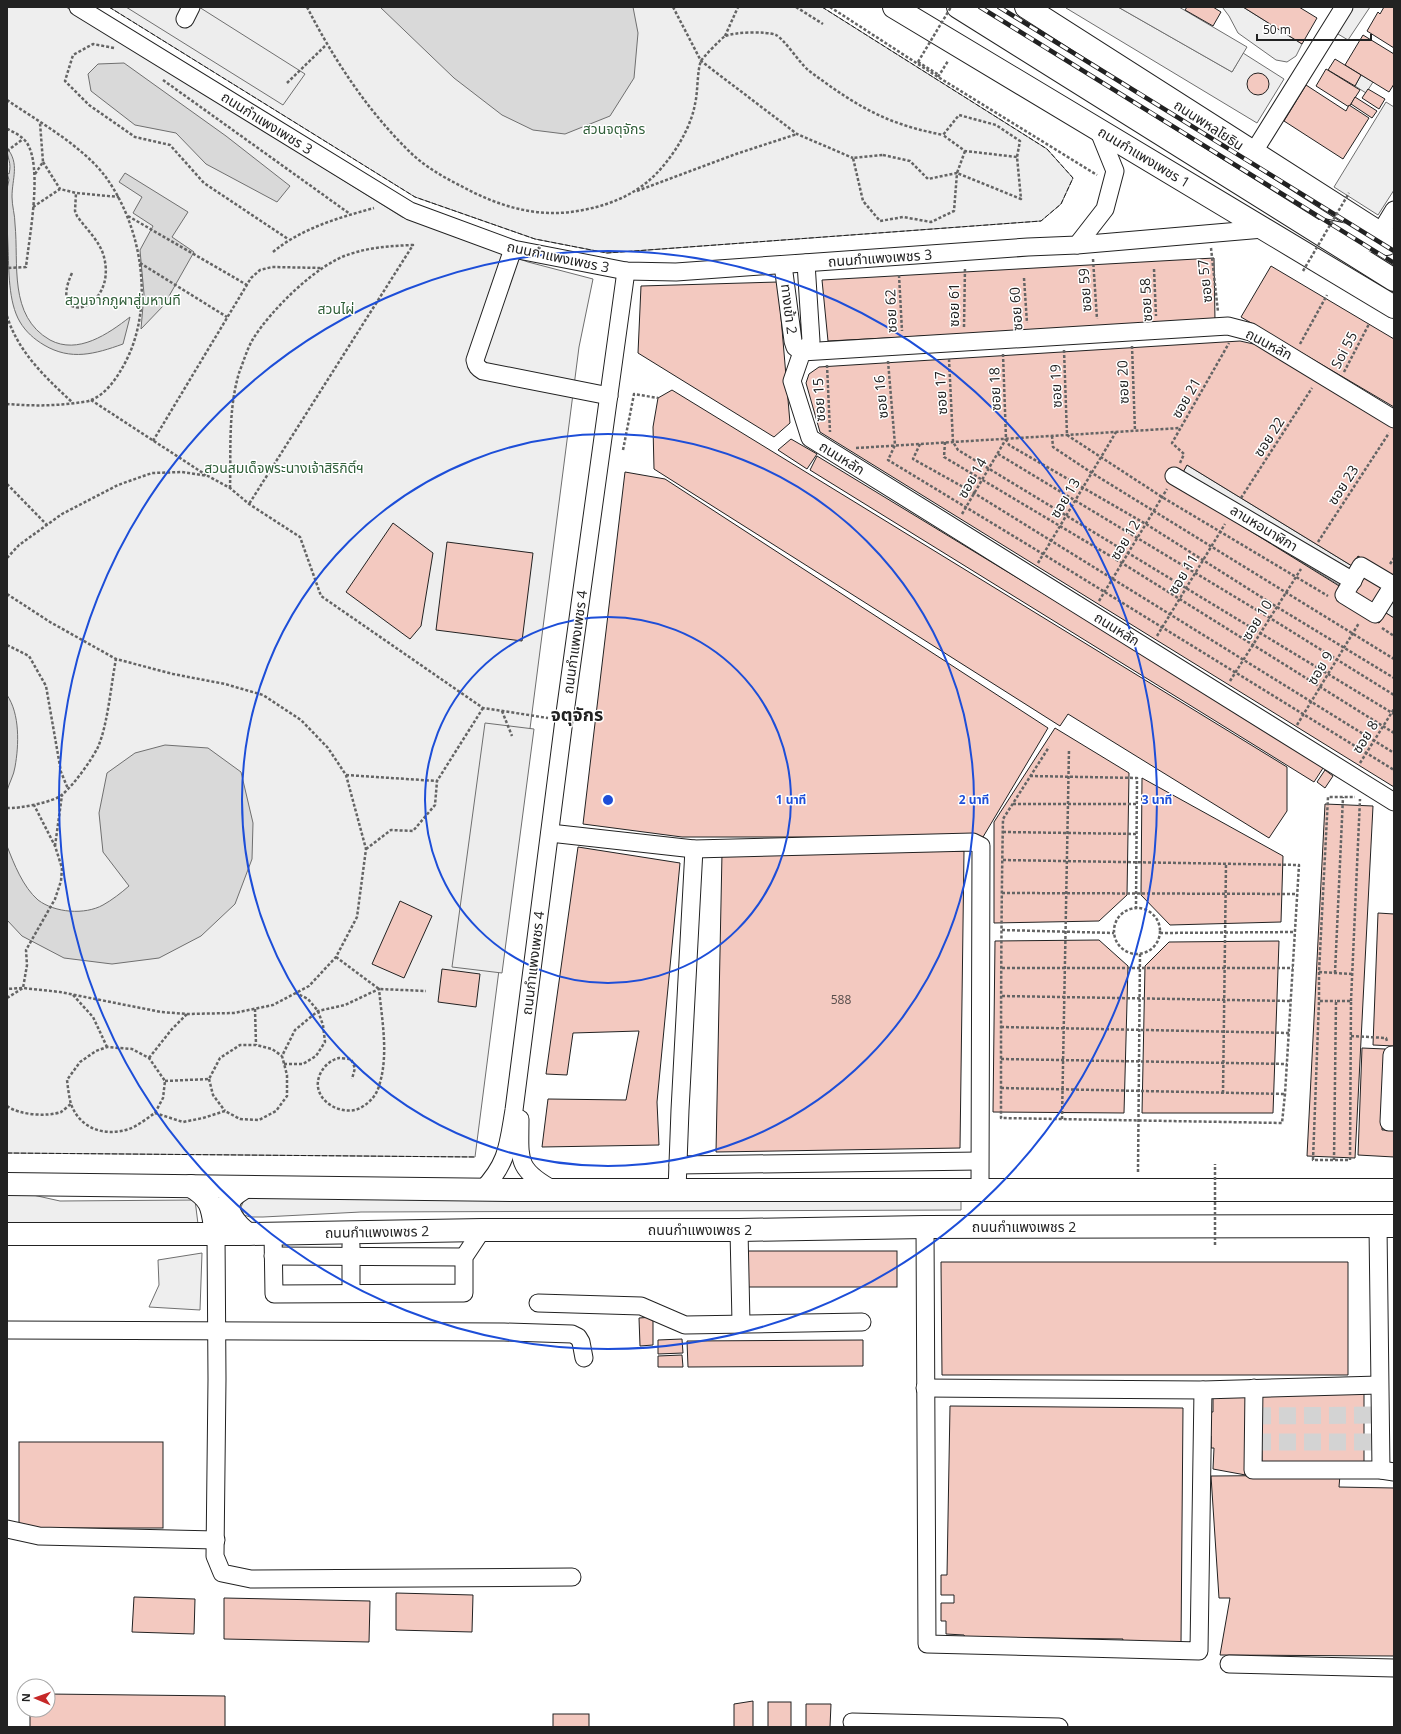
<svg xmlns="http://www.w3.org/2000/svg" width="1401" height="1734" font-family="'Open Sans','Noto Sans Thai',sans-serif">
<rect width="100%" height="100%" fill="#fff"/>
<g fill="#eee" stroke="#6f6f6f">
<path d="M7,7H66L402,217L528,262L593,279L579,347L475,1157L7,1153Z"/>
<path d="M109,7H822L1047,149L1073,178L1061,204L1041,221L607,253L535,239L415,197Z"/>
<path d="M1067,7H1118L1232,72L1243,53L1284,79L1257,123L1066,8Z"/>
<path d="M1224,7H1243L1302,44L1296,56L1287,62L1276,60L1238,33L1229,16L1223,8Z"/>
<path d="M1348,7H1370L1348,40L1333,31Z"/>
<path d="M1361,75L1373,82L1366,93L1355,86Z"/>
<path d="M1386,102L1394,107V190L1378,215L1334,187Z"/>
<path d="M7,1193H24L60,1201L195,1200L198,1224L7,1226Z"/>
<path d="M245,1198L961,1200V1210L361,1212L263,1217H250L244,1215L241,1207Z"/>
<path d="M202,1253L200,1310L149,1307L159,1285L158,1260Z"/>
</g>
<g fill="#ededed" stroke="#6f6f6f" fill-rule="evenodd">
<path d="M126,7H199L305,74L283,105Z"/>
<path d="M1118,7H1179L1247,47L1232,72Z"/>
<path d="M1187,465L1352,566L1358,556L1394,578V618L1386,613L1379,623L1375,621L1344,588L1176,485ZM1382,586L1372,604L1353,593Z"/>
<path d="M485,723L534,729L502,973L452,967Z"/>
</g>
<g fill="#d9d9d9" stroke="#6f6f6f">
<path d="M380,7H633L638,33L634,78L610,116L565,134L533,130L502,115L454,78Z"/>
<path d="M124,63L226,136L290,186L277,202L206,164L176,133L135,125L91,91L88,74L98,64Z"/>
<path d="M7,148C20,164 12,178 12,197C12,206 15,215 15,224C19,264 8,316 50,340C78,355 108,334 130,317L123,344C95,354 71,361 44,345C34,339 26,332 20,322C8,302 9,269 8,247C7,227 7,208 7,189L9,180L7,173L9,174C12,162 7,159 7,148Z"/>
<path d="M125,173L188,212L172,237L194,252L164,305L141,329L144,294L140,250L153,226L133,213L142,197L119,182Z"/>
<path d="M7,695C20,714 19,745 15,767C14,775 9,783 7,791Z"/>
<path d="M165,745L208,748L241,772L253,823L252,859L235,904L201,936L159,958L112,964L64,958L22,936L7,920V846C14,864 23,887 38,900C55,913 85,915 103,905C112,900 121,893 129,886L103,852L99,813L107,773L135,753Z"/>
</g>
<g fill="#f3c9c0" stroke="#222">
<path d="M1187,7H1213L1221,12L1213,26L1185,10Z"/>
<path d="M1243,7H1299L1317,18L1302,44Z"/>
<path d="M1384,7H1394V48L1367,31L1378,12L1380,14Z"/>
<path d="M1363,35L1394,54V84L1389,92L1345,65Z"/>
<path d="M1335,59L1361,75L1355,86L1328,70Z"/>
<path d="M1326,69L1360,90L1349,107L1316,86Z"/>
<circle cx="1258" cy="84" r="11"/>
<path d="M1306,85L1346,111L1349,105L1369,118L1343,159L1284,121Z"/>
<path d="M1368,89L1385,99L1379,109L1362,98Z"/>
<path d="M1355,97L1377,111L1372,118L1351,104Z"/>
<path d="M1214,258L1215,321L828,341L822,280Z"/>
<path d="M1271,266L1394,339V407L1241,317Z"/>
<path d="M778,282L790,423L774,437L638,353L641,286Z"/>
<path d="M1240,341L1258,345L1394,427V578L1358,556L1352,566L1187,465L1176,485L1344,589L1375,621L1379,623L1386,613L1394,618V787L820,432L806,383L809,374L819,367Z"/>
<path d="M672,390L1287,767V811L1269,838L1068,714L1060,726L654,469L653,427L658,398Z"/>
<path d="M791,439L817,454L807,469L778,450Z"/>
<path d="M817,456L1325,765L1314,782L810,470Z"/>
<path d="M625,472L665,479L1048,728L983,837H682L583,824Z"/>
<path d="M393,523L433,553L421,626L410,639L346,592Z"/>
<path d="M447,542L533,553L522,641L436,630Z"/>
<path d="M1364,575L1382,586L1372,604L1353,593Z"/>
<path d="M1055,728L1129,773L1127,895L1099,921L994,923V822Z"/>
<path d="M1325,770L1333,776L1325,788L1317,782Z"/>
<path d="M1142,778L1283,856L1281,922L1170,925L1141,895Z"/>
<path d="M1325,804L1373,806L1355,1158L1307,1156Z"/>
<path d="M578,847L680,863L657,1102L659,1145L542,1147L548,1099L626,1100L639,1031L573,1033L567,1075L546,1074Z"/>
<path d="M964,851L960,1148L716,1152L722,853Z"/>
<path d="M400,901L432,916L404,978L372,964Z"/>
<path d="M1378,913L1394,914V1046L1373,1045Z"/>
<path d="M1099,940L1128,966L1124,1113L993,1112L995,941Z"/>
<path d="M1279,941L1273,1113H1142L1145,966L1169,942Z"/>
<path d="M442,969L480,974L476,1007L438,1002Z"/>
<path d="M1362,1048L1385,1049L1382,1130H1394V1157L1358,1155Z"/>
<rect x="748" y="1251" width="149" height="36"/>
<path d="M941,1262H1348V1375H942Z"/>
<path d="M653,1317V1345L640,1346L639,1318Z"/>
<path d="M682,1339L683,1353L658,1354V1340Z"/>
<path d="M863,1340V1366L688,1367L687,1341Z"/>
<path d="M682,1355L683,1367H658V1356Z"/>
<path d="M1261,1392H1364V1467L1262,1466Z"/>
<path d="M1213,1393H1248L1251,1476L1213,1469L1214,1448H1211V1436H1208V1412H1213Z"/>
<path d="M950,1406L1183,1408L1181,1644L1122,1643L1123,1639L965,1637L964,1635L946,1634V1621H941V1603H954V1595H941V1575H947Z"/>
<rect x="19" y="1442" width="144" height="86"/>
<path d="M1340,1475L1339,1487L1394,1488V1656L1220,1655L1230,1598H1219L1211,1476Z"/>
<path d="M396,1593L473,1595L472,1632L396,1630Z"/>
<path d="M134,1597L195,1599L194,1634L132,1632Z"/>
<path d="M224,1598L370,1601L369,1642L224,1639Z"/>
<path d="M48,1694L225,1696V1727H30V1710H48Z"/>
<path d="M753,1701V1727H734V1704Z"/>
<rect x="768" y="1702" width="23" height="25"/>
<path d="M806,1704H831L830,1727H806Z"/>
<rect x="553" y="1714" width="36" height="13"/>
</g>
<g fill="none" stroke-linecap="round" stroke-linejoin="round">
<g stroke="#d3d3d3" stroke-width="17" stroke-dasharray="17 8" stroke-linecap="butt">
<path d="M1254,1416L1380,1415"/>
<path d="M1254,1442H1381"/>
</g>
<defs>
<g id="minor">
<path d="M78,7L410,211L513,249L626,271L676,272L1028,247L1077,245L1263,229"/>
<path d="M185,19L191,7"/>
<path d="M1253,153L1344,7"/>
<path d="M1380,233L1394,210"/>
<path d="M1077,245L1105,209L1115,171L1098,129"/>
<path d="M513,249L475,360C476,366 478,368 483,371L609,396"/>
<path d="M783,265L793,341L795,347L802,352L807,348L811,341L806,263"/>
<path d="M1394,419L1251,332L1228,326L802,352L792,381L810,438L1394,802"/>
<path d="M1174,476L1353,581"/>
<path d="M1361,566L1393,585L1375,614L1344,595Z"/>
<path d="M550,833L694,849L973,842L981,846L980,1190"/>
<path d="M1394,1055H1392L1389,1122H1394"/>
<path d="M520,1119C520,1159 515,1169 554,1190"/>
<path d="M678,1165L979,1161"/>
<path d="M482,1190C508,1163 508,1145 514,1110L564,720L626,271"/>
<path d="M677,1190L680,1110L694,849"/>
<path d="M1378,1226L1381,1470"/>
<path d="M925,1227L927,1644L1199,1651L1203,1390"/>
<path d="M739,1230L741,1323"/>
<path d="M273,1233L274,1294L464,1293V1257L482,1230"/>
<path d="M216,1234L217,1379L215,1556L222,1573L251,1579L572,1577"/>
<path d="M273,1256L464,1257"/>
<path d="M351,1293V1245"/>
<path d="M538,1303L641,1306L685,1325L862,1322"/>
<path d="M7,1330L504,1332L572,1334L578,1337L581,1342L584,1358"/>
<path d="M925,1388L1203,1390L1379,1385"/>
<path d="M1254,1388L1253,1470H1381L1394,1472"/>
<path d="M7,1529L39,1536L216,1540"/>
<path d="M1229,1664L1394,1668"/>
<path d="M852,1722L1059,1727"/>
</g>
<g id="major">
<path d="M894,7L1394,307"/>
<path d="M958,7L1394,280"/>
<path d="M1026,7L1394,242"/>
<path d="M1323,230L1387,244"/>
<path d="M7,1184L515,1190H1394"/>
<path d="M191,1186C214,1200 212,1209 216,1234"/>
<path d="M245,1187C241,1190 235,1193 232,1197C221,1210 238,1227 248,1234"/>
<path d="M7,1234H248L482,1230H739L925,1227L1394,1226"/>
</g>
</defs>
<use href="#minor" stroke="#222" stroke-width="19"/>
<use href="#major" stroke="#222" stroke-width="24"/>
<g stroke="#646464" stroke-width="2.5" stroke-dasharray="3 2" stroke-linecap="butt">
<path d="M307,7C334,60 369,113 412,154C427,168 445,178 463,187C500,207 540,219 583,210C615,204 643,191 664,165C678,148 691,126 695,104C698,93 697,70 701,61C703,57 722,38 725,36C735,32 767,31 776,35C784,39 799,62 808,70C836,91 867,113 901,124C915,129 929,132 943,135"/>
<path d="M673,7L701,61L797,134L853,158"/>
<path d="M796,7L823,24"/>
<path d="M830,7L938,77L1097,175"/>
<path d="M725,36L738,7"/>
<path d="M114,48L93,44L73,55L65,81L89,105L135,137L170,145L204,183L288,239"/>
<path d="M918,62L939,75"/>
<path d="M938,77L948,61"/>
<path d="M163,80L350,214"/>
<path d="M287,83L326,45"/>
<path d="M7,100C39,122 81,145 105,176C144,229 156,313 121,370C114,382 104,395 91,400C87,402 81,402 76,403C53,406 31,406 7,404"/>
<path d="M7,129C14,132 22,136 27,143C43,168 29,238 26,267L7,268"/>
<path d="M7,151L23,139"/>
<path d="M965,151L957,173L1021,199L1017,157L1020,141L996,125L959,115L943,135L965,151L1017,157"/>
<path d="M883,155L910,161L928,179L957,173L954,211L931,222L903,217L880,221L863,201L853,158Z"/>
<path d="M43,162L60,189"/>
<path d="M35,174L43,162L40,123"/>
<path d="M637,191L736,154L797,134"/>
<path d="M33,207L60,189L76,193L119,197"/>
<path d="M128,216L247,285"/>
<path d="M1211,248L1218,312"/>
<path d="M273,252C302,228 338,218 374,208"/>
<path d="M1093,259L1097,319"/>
<path d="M140,263L227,317"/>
<path d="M1154,269L1156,316"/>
<path d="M72,273C46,329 118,312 104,257C100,241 86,229 77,216L75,211L76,193"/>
<path d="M899,275L902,331"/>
<path d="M1024,278L1027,323"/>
<path d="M7,316C18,352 46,378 73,403"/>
<path d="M964,327L965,268"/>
<path d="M1300,344L1327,295"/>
<path d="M1132,346L1135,431"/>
<path d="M1064,350L1067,435L1162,497L1328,596"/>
<path d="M1003,354L1006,439L1009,445L1146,524L1277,607L1394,678"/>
<path d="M949,359L953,442L958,450L1394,714"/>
<path d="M888,361L895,445L888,460L1043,554L1394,770"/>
<path d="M827,365L830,432"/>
<path d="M1344,372L1369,324"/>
<path d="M91,400L206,475"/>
<path d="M1052,436L1053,447L1092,473L1394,659"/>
<path d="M153,441L251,278L260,270L272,267L322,268"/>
<path d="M945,442L944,457L1122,563L1394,733"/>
<path d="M920,444L913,459L974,493L1394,753"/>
<path d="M856,448L1180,428"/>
<path d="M623,450L634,394L658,398"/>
<path d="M998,454L1270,618L1394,695"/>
<path d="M1180,463L1184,454L1172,443L1229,343"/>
<path d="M7,484L47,525"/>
<path d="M230,488C231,450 228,410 239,373C243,363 247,349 253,339C271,310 317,264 350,254C371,247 391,246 413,245L249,504"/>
<path d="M1241,498L1312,388"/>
<path d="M962,514L1006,439"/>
<path d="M1318,542L1389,433"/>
<path d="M7,558L19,545L62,514L118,485L152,473L182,472L208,476L230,488L249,504L300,537L321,596L483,708L548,718"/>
<path d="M1038,563L1116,432"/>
<path d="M1390,564L1394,558"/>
<path d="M7,594L50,622L116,659L173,674L225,684L263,695L301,720L328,748L346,775L366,849L357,917L336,957L309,986L273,1005L234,1013L187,1014L161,1012L60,992L23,988L7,989"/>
<path d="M1099,601L1167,489"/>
<path d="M1382,628L1394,636"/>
<path d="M1157,636L1225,524"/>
<path d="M7,645L29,656L46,686L61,772L68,789"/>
<path d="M1230,681L1301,569"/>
<path d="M502,711L512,736"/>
<path d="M1297,725L1359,623"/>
<path d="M1360,763L1394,709"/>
<path d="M346,775L437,781"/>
<path d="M1030,776L1137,778L1136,908"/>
<path d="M1013,804H1138"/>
<path d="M7,808C18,809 55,802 63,794C75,783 91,761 98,747C108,724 111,684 116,659"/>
<path d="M1003,832L1137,834"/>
<path d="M55,846L62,795"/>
<path d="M366,849L391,830L413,831L435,805L437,781L483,708"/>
<path d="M1003,860L1299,865L1285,1094L1282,1123L1001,1118C1001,1018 1001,918 1003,819L1049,747"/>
<path d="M1002,893L1297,894"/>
<circle cx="1137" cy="931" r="23"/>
<path d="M1002,930L1114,933"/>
<path d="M1160,933L1295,932"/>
<path d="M336,957L379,989L426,991"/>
<path d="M1002,968H1293"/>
<path d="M1319,972V1001"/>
<path d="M1335,973L1343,797"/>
<path d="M1352,974L1319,972L1328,797H1355"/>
<path d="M73,995L93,1017L107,1047"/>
<path d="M1002,996L1290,1001"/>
<path d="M7,998L23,988L27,965L26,950L55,899L61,881L62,868L55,846L34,805"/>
<path d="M1351,1001L1360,799"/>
<path d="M255,1009L256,1045"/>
<path d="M1001,1027L1289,1033"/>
<path d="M1351,1036L1386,1038L1387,1041"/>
<path d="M149,1058L172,1029L187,1014"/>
<path d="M1001,1059L1287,1064"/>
<path d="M284,1064H303L316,1056L325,1042L323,1025L318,1011L308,999L296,993"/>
<path d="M209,1079L213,1095L225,1111"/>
<path d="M165,1081L209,1079L220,1058L240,1045H256L272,1049L282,1056"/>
<path d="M1001,1088L1285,1094"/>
<path d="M1223,1093L1226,864"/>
<path d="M7,1106C19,1115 47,1117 61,1112C64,1110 68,1106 71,1104"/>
<path d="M155,1113L163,1098L165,1081L149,1058L132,1049L107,1047L96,1051L80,1062L67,1080C68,1088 69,1097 71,1104C80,1129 105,1137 129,1129C138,1126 147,1118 155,1113L183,1122L203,1118L225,1111L240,1119L259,1120L276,1111L287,1096V1075L282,1056L295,1030L318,1011L345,1005L379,989C382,1021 389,1055 379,1086C376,1096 370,1102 362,1107C348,1116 324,1107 319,1091C314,1078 325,1061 339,1058C342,1058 347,1059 351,1059L355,1068L352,1079"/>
<path d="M1062,1119L1069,749"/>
<path d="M1334,1160L1336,1001H1351L1350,1160H1313L1319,1001H1336"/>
<path d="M1138,1172L1140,953"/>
</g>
<use href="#minor" stroke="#fff" stroke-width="17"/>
<use href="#major" stroke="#fff" stroke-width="22"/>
<defs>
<g id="rail">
<path d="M980,7L1394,263"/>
<path d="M999,7L1394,251"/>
</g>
</defs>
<use href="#rail" stroke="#222" stroke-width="4.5"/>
<use href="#rail" stroke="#fff" stroke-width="3" stroke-dasharray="9" stroke-linecap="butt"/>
<g stroke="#646464" stroke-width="2.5" stroke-dasharray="3 2" stroke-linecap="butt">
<path d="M918,62L951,7"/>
<path d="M1303,271L1349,193"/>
<path d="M1215,1245V1164"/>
</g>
<g stroke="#222" stroke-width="1" stroke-dasharray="5 2" stroke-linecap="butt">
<path d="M109,7L415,197L535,239L607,253L1041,221L1061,204L1073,178L1047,149L822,7"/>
<path d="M7,1153L475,1157"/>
</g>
</g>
<g fill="none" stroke="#1d4ed8" stroke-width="2">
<circle cx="608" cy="800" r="183"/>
<circle cx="608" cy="800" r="366"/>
<circle cx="608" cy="800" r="549"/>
</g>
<g text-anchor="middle" stroke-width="3" stroke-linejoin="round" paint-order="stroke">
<g font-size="12" fill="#564c4a">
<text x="841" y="1004">588</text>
</g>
<g font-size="14" fill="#222" stroke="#fff">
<text transform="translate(267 123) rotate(32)" y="5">ถนนกำแพงเพชร 3</text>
<text transform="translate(1209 125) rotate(33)" y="5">ถนนพหลโยธิน</text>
<text transform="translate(1144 157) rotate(31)" y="5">ถนนกำแพงเพชร 1</text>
<text transform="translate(558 257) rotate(12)" y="5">ถนนกำแพงเพชร 3</text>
<text transform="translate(880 258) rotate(-4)" y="5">ถนนกำแพงเพชร 3</text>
<text transform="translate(1205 281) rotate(-96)" y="5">ซอย 57</text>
<text transform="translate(1085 290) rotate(-94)" y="5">ซอย 59</text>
<text transform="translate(1146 300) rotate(-93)" y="5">ซอย 58</text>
<text transform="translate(954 305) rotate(-90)" y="5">ซอย 61</text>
<text transform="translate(789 309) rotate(83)" y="5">ทางเข้า 2</text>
<text transform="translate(1016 309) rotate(-94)" y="5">ซอย 60</text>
<text transform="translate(891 311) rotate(-92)" y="5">ซอย 62</text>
<text transform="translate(1269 344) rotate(28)" y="5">ถนนหลัก</text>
<text transform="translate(1344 350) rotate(-62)" y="5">Soi 55</text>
<text transform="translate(1123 382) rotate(-92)" y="5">ซอย 20</text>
<text transform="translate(1056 386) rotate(-92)" y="5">ซอย 19</text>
<text transform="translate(995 389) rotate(-92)" y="5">ซอย 18</text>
<text transform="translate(941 393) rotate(-93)" y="5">ซอย 17</text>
<text transform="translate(881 397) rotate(-95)" y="5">ซอย 16</text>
<text transform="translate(1186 398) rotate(-60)" y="5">ซอย 21</text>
<text transform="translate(819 400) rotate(-93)" y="5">ซอย 15</text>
<text transform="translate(1269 437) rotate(-57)" y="5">ซอย 22</text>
<text transform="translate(842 458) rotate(32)" y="5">ถนนหลัก</text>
<text transform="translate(972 478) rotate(-60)" y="5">ซอย 14</text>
<text transform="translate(1343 485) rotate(-57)" y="5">ซอย 23</text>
<text transform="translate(1065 498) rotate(-59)" y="5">ซอย 13</text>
<text transform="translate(1264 528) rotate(31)" y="5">ลานหอนาฬิกา</text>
<text transform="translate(1125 540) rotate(-59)" y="5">ซอย 12</text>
<text transform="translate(1183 574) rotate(-59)" y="5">ซอย 11</text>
<text transform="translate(1257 620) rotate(-58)" y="5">ซอย 10</text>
<text transform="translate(1117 629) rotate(32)" y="5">ถนนหลัก</text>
<text transform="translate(575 642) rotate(-82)" y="5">ถนนกำแพงเพชร 4</text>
<text transform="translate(1320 668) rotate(-59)" y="5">ซอย 9</text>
<text transform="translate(1365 737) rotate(-58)" y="5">ซอย 8</text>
<text transform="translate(533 963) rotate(-83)" y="5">ถนนกำแพงเพชร 4</text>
<text x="1024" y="1232">ถนนกำแพงเพชร 2</text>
<text x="700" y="1235">ถนนกำแพงเพชร 2</text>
<text transform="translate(377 1232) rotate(-1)" y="5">ถนนกำแพงเพชร 2</text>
</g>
<g font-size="14" fill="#2f5e38" stroke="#fff">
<text x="614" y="134">สวนจตุจักร</text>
<text x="123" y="305">สวนจากภูผาสู่มหานที</text>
<text x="336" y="314">สวนไผ่</text>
<text x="284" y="473">สวนสมเด็จพระนางเจ้าสิริกิติ์ฯ</text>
</g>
<g font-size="18" font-weight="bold" fill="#222" stroke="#fff">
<text x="577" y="721">จตุจักร</text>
</g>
</g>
<circle cx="608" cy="800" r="6" fill="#1d4ed8" stroke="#fff" stroke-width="2"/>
<g font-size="12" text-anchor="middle" font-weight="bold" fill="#1d4ed8" stroke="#fff" stroke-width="3" stroke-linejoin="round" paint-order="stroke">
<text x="791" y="804">1 นาที</text>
<text x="974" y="804">2 นาที</text>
<text x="1157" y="804">3 นาที</text>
</g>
<rect width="1401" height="1734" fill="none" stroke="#222222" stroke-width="16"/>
<g transform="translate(36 1698) rotate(272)"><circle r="19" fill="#ffffff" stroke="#a7a7a7"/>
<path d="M0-3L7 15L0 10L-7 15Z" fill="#c62828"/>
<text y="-6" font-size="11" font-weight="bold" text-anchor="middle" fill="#222222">N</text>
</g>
<path d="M1257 34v6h114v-6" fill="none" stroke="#222222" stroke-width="2"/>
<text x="1263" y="34" font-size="12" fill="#222222" stroke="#ffffff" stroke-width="3" paint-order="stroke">50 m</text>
</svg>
